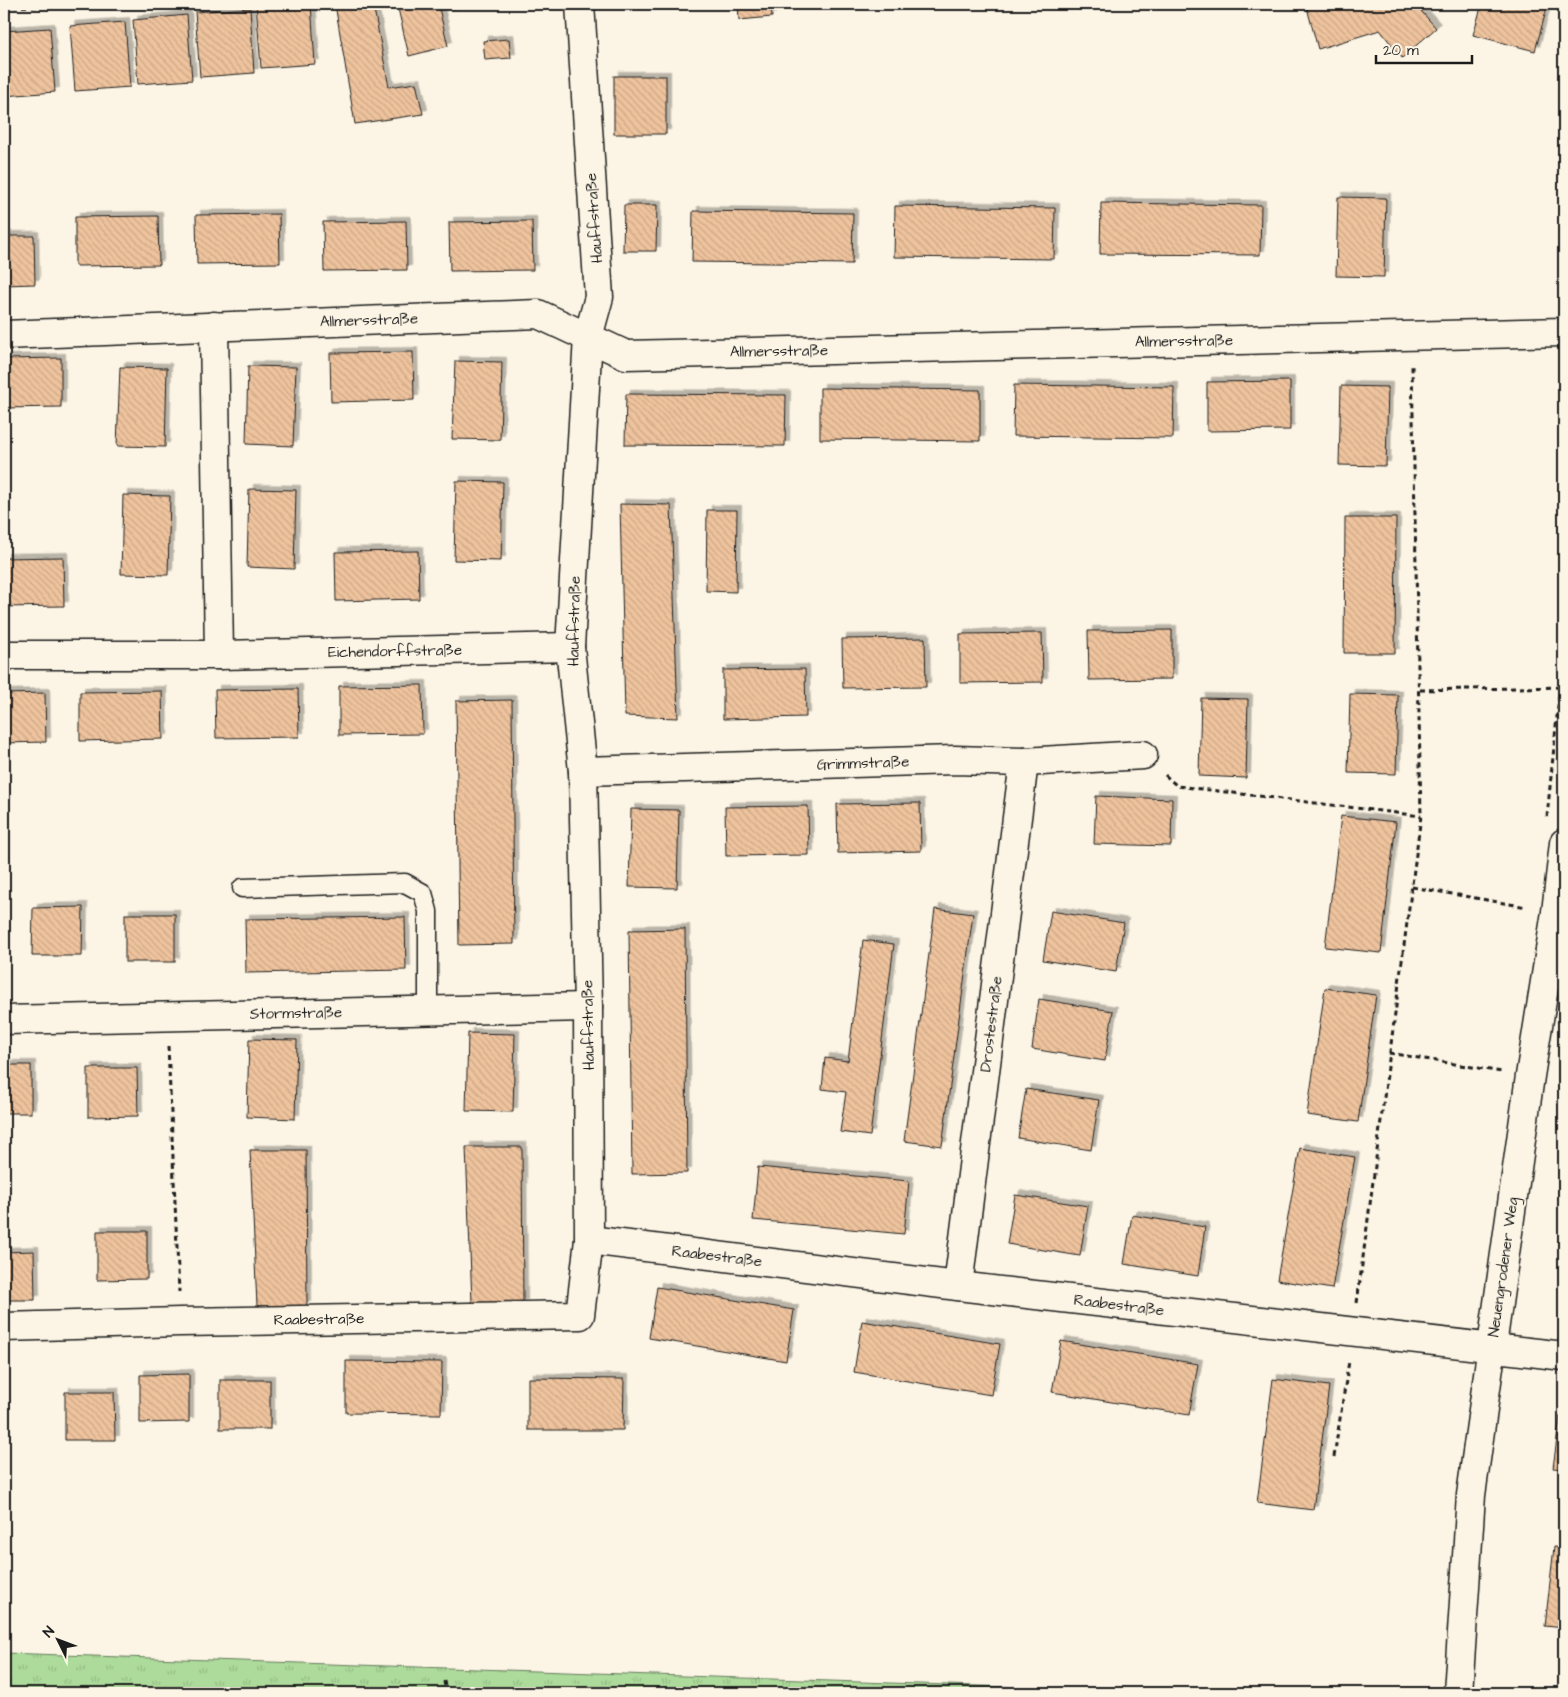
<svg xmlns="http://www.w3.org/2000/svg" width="1568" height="1697" font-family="'Architects Daughter',sans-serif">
<defs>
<pattern id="grass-tufts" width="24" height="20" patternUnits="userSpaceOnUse" patternTransform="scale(1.25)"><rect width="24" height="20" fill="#addb9b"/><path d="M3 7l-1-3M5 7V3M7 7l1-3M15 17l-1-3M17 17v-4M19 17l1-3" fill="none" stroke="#94bb85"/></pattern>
<pattern id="building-back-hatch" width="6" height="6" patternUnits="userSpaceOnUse" patternTransform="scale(1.25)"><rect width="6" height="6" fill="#eec39d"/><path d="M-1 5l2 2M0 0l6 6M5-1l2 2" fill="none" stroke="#cca787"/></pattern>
<filter id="shadow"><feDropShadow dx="4.5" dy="-4.5" stdDeviation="0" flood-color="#0004"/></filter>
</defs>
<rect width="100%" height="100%" fill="#fcf5e5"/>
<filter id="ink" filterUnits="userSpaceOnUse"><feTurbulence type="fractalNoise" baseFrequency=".02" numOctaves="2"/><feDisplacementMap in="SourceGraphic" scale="10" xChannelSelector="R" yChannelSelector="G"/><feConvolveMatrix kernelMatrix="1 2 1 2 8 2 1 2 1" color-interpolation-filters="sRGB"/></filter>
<g filter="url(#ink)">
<path fill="url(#grass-tufts)" stroke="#647c5c" d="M4,1653L1185,1693H4Z"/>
<g fill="url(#building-back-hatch)" stroke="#1c1c1c" filter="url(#shadow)">
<path d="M256,4H311L315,64L261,68Z"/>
<path d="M335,4H373L389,87L416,83L423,114L355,124Z"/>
<path d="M397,4H438L448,46L409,56Z"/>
<path d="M450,4H479L451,9Z"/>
<path d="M738,4H771L772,17L739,20Z"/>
<path d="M1306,4H1415L1436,28L1402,58L1380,30L1318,49Z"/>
<path d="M1482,4H1548L1535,51L1473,35Z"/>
<path d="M250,8L254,73L200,77L195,12Z"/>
<path d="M187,15L192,80L138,84L133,20Z"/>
<path d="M125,22L130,87L75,91L70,26Z"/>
<path d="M50,28L55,92L4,96V31Z"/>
<path d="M509,39L511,58L485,60L483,41Z"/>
<rect x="614" y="76" width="52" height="58"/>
<path d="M1338,197L1386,198L1384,277L1336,276Z"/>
<path d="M1101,203L1261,205L1260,255L1100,254Z"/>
<path d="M624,205H657L656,251H623Z"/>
<path d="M895,206L1055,208L1054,259L894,257Z"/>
<path d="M693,211L853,213L852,264L692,262Z"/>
<path d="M279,214L280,263L197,264L196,215Z"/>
<path d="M158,216L159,265L75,266V217Z"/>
<path d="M406,221L407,270L324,271L323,222Z"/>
<path d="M532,221L533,270L450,271L449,222Z"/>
<path d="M4,236H34L35,284L4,285Z"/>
<path d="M413,352L414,400L331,402L330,353Z"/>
<path d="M61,358V407L4,408V359Z"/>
<path d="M455,361L502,362L500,440L452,439Z"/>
<path d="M248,366L296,367L293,446L246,444Z"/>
<path d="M120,367L167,368L165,447L117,446Z"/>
<path d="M1290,381V430L1207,431V382Z"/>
<path d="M1014,385L1174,387L1173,438L1013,436Z"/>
<path d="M1341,386L1388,387L1386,466L1339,465Z"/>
<path d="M820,388L980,390V441L820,439Z"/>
<path d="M626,394L786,395L785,446L625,445Z"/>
<path d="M456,481L503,482L501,561L454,560Z"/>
<path d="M249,489L296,490L294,569L247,567Z"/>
<path d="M123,495L170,496L168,575L121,574Z"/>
<path d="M620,504L671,505L678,718L625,716Z"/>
<path d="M707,510H737L736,592L706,591Z"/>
<path d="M1345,518H1396L1395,653H1344Z"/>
<path d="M418,551L419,599L336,601L335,552Z"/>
<path d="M63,557L64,606L4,607V558Z"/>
<path d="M1172,630V679L1089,680L1088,631Z"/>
<path d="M1042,633L1043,682L960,683V634Z"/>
<path d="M925,638L926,687L843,688L842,639Z"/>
<path d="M805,669L806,717L723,719V670Z"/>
<path d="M422,685L423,734L339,735V686Z"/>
<path d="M298,689L299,737L216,738L215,690Z"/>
<path d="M162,691L163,739L80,741V692Z"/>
<path d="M45,693L46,742L4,743V694Z"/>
<path d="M1350,694L1398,695L1396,774L1348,773Z"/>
<path d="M1201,698L1248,699L1246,778L1199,776Z"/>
<path d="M512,700L514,944L459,945L456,701Z"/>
<path d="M1096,796L1172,799L1171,846L1094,844Z"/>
<path d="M920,803L921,851L838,853L837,804Z"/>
<path d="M808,806L809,855L726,856L725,807Z"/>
<path d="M631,809L679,810L677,888L629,887Z"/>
<path d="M1341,816L1396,822L1381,953L1325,947Z"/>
<path d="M83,907L82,956H32L33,908Z"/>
<path d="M935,909L973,914L942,1146L904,1141Z"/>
<path d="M1051,911L1124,923L1116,972L1043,960Z"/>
<rect x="125" y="914" width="50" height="48"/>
<path d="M405,917L406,970L246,973L245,919Z"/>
<path d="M685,929L687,1173L632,1174L629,930Z"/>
<path d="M863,940L894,944L870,1136L840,1132L846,1092L822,1089L825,1058L848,1061Z"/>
<path d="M1325,988L1376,995L1358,1122L1307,1115Z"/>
<path d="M1039,999L1113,1011L1105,1061L1032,1049Z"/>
<path d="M468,1033L515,1034L513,1112L466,1111Z"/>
<path d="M249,1039L297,1040L295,1119L247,1117Z"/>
<rect x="4" y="1065" width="27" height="48"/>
<path d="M88,1068H137L138,1116L88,1117Z"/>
<path d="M1026,1089L1099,1100L1091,1150L1018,1138Z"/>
<path d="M466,1147H522L523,1304L472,1303Z"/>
<path d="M1300,1148L1355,1157L1332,1289L1277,1280Z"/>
<path d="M250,1150H306L307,1306H257Z"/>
<path d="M758,1167L909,1181L904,1234L753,1220Z"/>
<path d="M1015,1195L1088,1206L1080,1256L1007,1244Z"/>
<path d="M1132,1215L1205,1227L1198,1276L1124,1264Z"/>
<path d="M97,1231H147V1279L97,1280Z"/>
<path d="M34,1251L35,1300H4V1252Z"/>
<path d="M657,1287L794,1310L786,1361L649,1338Z"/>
<path d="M862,1321L1000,1344L991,1395L854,1372Z"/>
<path d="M1061,1341L1198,1364L1189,1415L1052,1392Z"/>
<path d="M346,1361L442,1362L441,1414L346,1413Z"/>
<path d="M189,1374V1422L140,1423V1375Z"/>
<path d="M528,1378L624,1379L623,1430H528Z"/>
<path d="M1273,1379L1329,1386L1313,1510L1257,1503Z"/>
<rect x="220" y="1380" width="50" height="49"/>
<path d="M65,1392H114L115,1440H65Z"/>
<path d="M1560,1416L1564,1417V1469L1553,1468Z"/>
<path d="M1554,1547L1564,1548V1628L1545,1626Z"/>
</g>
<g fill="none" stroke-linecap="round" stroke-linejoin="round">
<defs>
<path id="service" d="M242,888L405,883L423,893L428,911V1010"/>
<g id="minor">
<path d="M580,4L599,297L588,337L570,647L583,771L588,1007L589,1240"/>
<path d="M214,326L219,655"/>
<path d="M4,335L538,314L626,355L1564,332"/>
<path d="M4,655H219L570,647"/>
<path d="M583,771L955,760L1024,762L1143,755"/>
<path d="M4,1020L588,1007"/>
<path d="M958,1286L1024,762"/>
<path d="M4,1327L180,1322L580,1315L589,1240L958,1286L1564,1356"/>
<path d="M1458,1693L1471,1495L1530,1076L1556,912L1564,843"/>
</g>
</defs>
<use href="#service" stroke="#1c1c1c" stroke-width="21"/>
<use href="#minor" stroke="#1c1c1c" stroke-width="31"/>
<g stroke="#1c1c1c" stroke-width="3" stroke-dasharray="5 4" stroke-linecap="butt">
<path d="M4,6L147,7L160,4"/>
<path d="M1420,690L1564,687"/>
<path d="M1165,775L1177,786L1421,816"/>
<path d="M1547,817L1564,646"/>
<path d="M1412,887L1527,907"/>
<path d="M168,1046L179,1292"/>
<path d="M1389,1053L1502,1072"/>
<path d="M1357,1303L1421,816L1412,366"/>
<path d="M1334,1457L1349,1361"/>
<path d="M444,1681L446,1693"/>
</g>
<use href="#service" stroke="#fcf5e5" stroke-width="18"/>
<use href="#minor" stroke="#fcf5e5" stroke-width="28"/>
</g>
</g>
<g text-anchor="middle" stroke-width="4" stroke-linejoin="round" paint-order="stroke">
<g font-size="15" fill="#1c1c1c" stroke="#fcf5e5">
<text transform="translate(594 218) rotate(-94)" y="5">Hauffstraße</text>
<text transform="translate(369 320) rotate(-2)" y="5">Allmersstraße</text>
<text transform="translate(1184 341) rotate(-1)" y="5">Allmersstraße</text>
<text transform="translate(779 351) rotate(-1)" y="5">Allmersstraße</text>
<text transform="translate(574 621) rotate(-89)" y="5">Hauffstraße</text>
<text transform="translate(395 651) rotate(-1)" y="5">Eichendorffstraße</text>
<text transform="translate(863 763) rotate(-2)" y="5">Grimmstraße</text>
<text transform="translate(296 1013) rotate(-1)" y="5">Stormstraße</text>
<text transform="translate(991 1024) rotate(-83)" y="5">Drostestraße</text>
<text transform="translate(588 1025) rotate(-91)" y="5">Hauffstraße</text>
<text transform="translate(717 1256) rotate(7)" y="5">Raabestraße</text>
<text transform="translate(1503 1267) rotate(-82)" y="5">Neuengrodener Weg</text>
<text transform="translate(1119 1305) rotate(7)" y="5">Raabestraße</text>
<text transform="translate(319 1319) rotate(-1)" y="5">Raabestraße</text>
</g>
</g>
<rect width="1568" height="1697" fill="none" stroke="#fcf5e5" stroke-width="20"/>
<rect x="10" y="10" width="1548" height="1677" fill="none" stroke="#1c1c1c" stroke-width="2" filter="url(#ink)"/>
<g transform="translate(58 1640) rotate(312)" stroke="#fcf5e5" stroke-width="4" paint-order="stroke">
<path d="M0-4L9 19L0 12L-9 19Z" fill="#1c1c1c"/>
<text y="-8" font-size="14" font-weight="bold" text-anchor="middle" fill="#1c1c1c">N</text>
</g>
<path d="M1376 55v8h96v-8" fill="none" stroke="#1c1c1c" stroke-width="2.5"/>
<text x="1383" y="55" font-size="15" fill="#1c1c1c" stroke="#fcf5e5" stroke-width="4" paint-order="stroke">20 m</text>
</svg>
